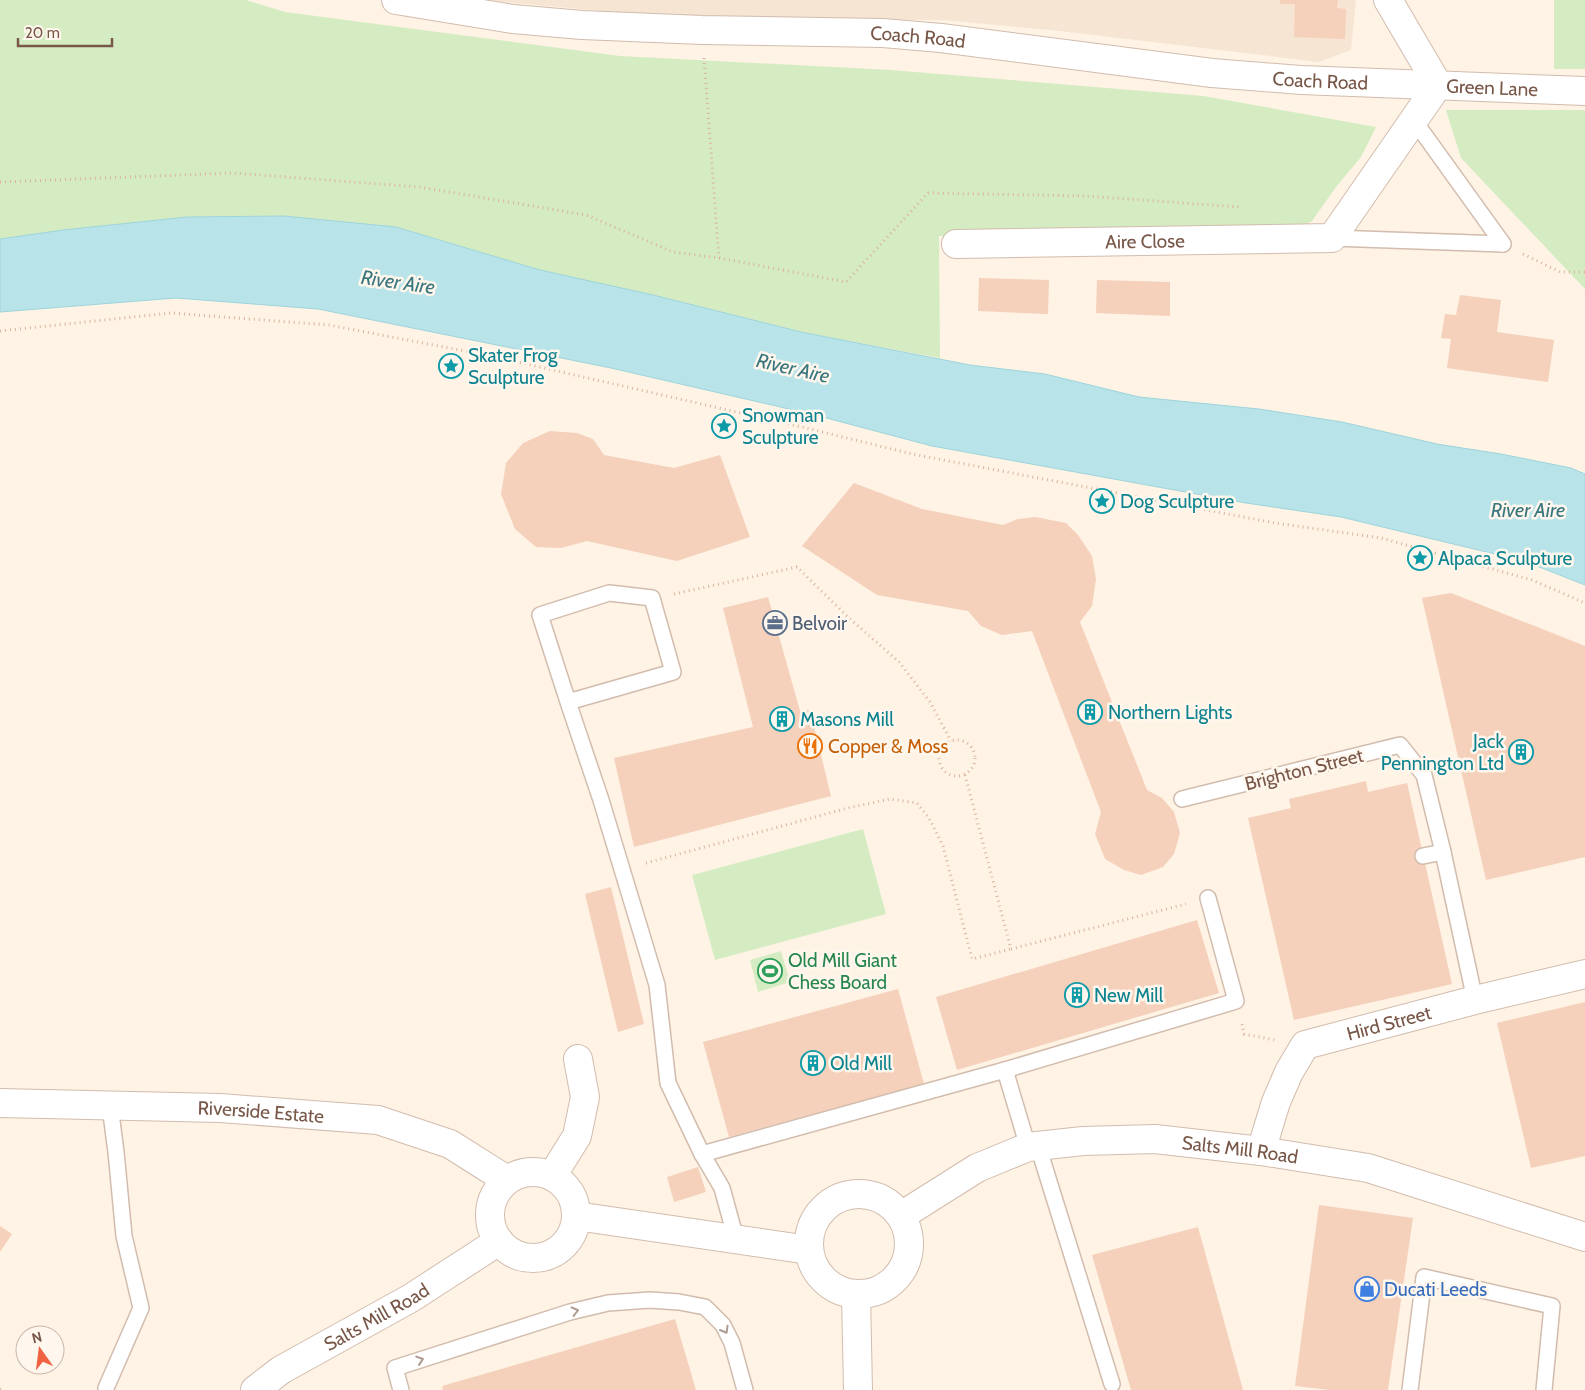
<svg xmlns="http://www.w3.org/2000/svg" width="1585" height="1390" font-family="Cabin,sans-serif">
<rect width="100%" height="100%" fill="#fef3e5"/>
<path fill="#f6e5d3" d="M484,0H1356L1351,50L1319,62L1060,31L941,20L685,19Z"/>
<g fill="#d5ecc2">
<path d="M0,0H246L285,12L620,56L891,70L1204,96L1376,127L1361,157L1336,187L1312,221L1279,239L939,236L940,358L801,332L540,270L396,227L284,216L187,217L63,230L0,239Z"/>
<rect x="1554" y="0" width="31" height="69"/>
<path d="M1446,110H1585V289L1461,158Z"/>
<path d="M863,829L886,914L715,960L692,875Z"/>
<path d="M781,951L790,982L758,992L750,960Z"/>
</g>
<path fill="#b8e4e9" stroke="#9dd4db" d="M284,216L396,227L540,270L653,295L801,332L970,365L1045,374L1139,397L1259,409L1342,422L1437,444L1501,454L1571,468L1585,474V585L1524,561L1341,517L1246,503L932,446L815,415L611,368L318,309L176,298L0,312V239L63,230L187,217Z"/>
<g fill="#f5d0bb">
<path d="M1280,0H1338L1337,8L1346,9L1345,39L1294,37L1295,4H1280Z"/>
<path d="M979,278L1049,280L1048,314L978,311Z"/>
<path d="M1097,280L1170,282V316L1096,313Z"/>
<path d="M1460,295L1501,300L1497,332L1554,340L1548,382L1447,368L1451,339L1441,338L1445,314L1456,315Z"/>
<path d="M550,431L577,433L593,439L604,455L674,468L720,455L750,537L677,561L587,541L561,548L536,547L515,529L501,494L506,463L523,443Z"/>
<path d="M854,483L922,509L1003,525L1018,519L1035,517L1066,523L1078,535L1092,556L1096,579L1092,606L1080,622L1147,790L1162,798L1174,812L1180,833L1174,854L1163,867L1141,875L1124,870L1105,859L1095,834L1101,812L1032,631L1002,635L981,626L968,611L877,595L802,546Z"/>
<path d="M1451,593L1585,646V857L1486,880L1422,598Z"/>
<path d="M768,597L800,711L810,710L831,796L634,847L614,758L753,727L723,608Z"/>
<path d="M1366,781L1368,792L1407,783L1452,984L1294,1020L1248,818L1291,808L1289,799Z"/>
<path d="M611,887L644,1024L618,1032L585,894Z"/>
<path d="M1197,920L1219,993L957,1070L936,997Z"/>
<path d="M898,989L924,1084L729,1137L703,1042Z"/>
<path d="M1585,1002V1156L1531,1168L1497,1023Z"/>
<path d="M698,1167L706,1192L674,1202L667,1177Z"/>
<path d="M1319,1205L1413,1218L1388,1390H1330L1295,1386Z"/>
<path d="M0,1226L12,1234L0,1252Z"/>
<path d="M1198,1227L1243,1390H1131L1092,1255Z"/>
<path d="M675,1319L696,1390H443L442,1386Z"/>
</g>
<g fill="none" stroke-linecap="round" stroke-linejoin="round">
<defs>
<g id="service">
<path d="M1413,119L1503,244"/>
<path d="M1332,238L1503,244"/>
<path d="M568,702L540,615L609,593L652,598L673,672L568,702L601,800L657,985L668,1083L702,1154L722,1188L736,1239"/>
<path d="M1182,799L1400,745L1424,775L1443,852"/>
<path d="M1423,856L1443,852L1475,1000"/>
<path d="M1005,1070L1028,1147"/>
<path d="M1038,1146L1112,1384"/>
<path d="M702,1154L1005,1070L1236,1001L1208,898"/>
<path d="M106,1388L141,1308L124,1236L116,1152L110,1106"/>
<path d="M401,1390L395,1368L570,1312L608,1303L650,1300L679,1302L705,1307L723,1325L732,1343L745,1390"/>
<path d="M1410,1390L1424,1277L1552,1306L1544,1390"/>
</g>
<g id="minor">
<path id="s1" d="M396,0L513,19L582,25L702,30L883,33L941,38L1212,73L1301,80L1585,91"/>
<path d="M1388,0L1438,85"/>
<path id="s2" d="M956,244L1332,238L1438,85"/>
<path id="s3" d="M0,1103L220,1108L378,1120L450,1144L507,1180"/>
<path id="s4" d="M1261,1151L1276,1102L1289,1072L1305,1045L1475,1000L1585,974"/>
<circle cx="533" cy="1215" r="43"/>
<path d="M552,1176L577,1136L585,1097L578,1059"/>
<path d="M576,1216L809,1250"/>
<path id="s5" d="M255,1390L281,1370L411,1298L499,1241"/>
</g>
<g id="tertiary">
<circle cx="859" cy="1244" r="50"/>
<path id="s6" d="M901,1216L977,1168L1028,1147L1083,1141L1155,1139L1261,1151L1368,1168L1585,1237"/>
<path d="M856,1295L858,1390"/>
</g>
</defs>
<use href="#service" stroke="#d2bcad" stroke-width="18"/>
<use href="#minor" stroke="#d2bcad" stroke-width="30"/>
<use href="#tertiary" stroke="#d2bcad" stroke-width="30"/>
<g stroke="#dab39e" stroke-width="3" stroke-dasharray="1 4" stroke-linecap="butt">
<path d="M704,58L719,258"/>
<path d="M0,182L233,173L419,187L586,215L673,252L719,258L846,282L928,193L1086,196L1239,207"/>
<path d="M1523,254L1560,272H1585"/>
<path d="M0,331L171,313L329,325L496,357L802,427L912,454L1275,523L1381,538L1532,580L1585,603"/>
<path d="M674,594L797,567L849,618L899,662L930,702L951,741"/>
<circle cx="957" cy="758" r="18"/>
<path d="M965,775L1011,949L1186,904"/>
<path d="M646,863L848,808L890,799L917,803L929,818L943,846L972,959L1011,949"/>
<path d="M1242,1024L1244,1034L1275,1040"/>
<path d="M0,1389L2,1390"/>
</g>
<use href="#service" stroke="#fff" stroke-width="15"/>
<use href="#minor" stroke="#fff" stroke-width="28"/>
<use href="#tertiary" stroke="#fff" stroke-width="28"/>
</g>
<defs><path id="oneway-chevron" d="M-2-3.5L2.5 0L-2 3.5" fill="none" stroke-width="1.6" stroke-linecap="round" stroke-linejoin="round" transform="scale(1.25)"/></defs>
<g stroke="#ae9a91">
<use href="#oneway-chevron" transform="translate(575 1311) rotate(-14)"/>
<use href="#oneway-chevron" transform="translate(725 1330) rotate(60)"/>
<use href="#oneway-chevron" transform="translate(420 1360) rotate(-18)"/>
</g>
<defs>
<symbol id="sight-ring" viewBox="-11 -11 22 22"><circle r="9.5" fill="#fff7ed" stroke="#0f9aa8" stroke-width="1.5"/><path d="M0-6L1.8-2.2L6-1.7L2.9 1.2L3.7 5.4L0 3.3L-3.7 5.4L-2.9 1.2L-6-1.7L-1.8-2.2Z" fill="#0f9aa8"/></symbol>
<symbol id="office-ring" viewBox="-11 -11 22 22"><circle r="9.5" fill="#fff7ed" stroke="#5c6f8a" stroke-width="1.5"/><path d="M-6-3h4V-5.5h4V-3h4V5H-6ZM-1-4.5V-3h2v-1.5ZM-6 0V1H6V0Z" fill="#5c6f8a"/></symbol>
<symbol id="building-ring" viewBox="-11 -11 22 22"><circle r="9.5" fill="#fff7ed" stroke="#0f9aa8" stroke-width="1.5"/><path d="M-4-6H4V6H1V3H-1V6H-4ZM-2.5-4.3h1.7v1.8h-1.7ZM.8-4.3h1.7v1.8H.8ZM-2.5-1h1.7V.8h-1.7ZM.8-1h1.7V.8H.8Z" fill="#0f9aa8"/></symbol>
<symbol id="restaurant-ring" viewBox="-11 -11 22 22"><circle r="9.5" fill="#fff7ed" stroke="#e8710a" stroke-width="1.5"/><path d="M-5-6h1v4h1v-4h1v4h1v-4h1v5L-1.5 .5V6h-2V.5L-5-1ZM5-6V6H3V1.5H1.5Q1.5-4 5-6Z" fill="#e8710a"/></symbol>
<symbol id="stadium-ring" viewBox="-11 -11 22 22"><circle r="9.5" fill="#fff7ed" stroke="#2e9e5b" stroke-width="1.5"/><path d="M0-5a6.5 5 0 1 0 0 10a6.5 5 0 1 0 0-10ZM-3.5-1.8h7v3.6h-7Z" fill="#2e9e5b"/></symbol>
<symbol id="shop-ring" viewBox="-11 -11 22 22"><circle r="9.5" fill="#fff7ed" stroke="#3f7fe0" stroke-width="1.5"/><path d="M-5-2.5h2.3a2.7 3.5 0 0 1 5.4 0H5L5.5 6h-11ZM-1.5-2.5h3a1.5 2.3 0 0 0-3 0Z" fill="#3f7fe0"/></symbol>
</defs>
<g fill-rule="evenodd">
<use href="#sight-ring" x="437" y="352" width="28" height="28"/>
<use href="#sight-ring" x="710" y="412" width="28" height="28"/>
<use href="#sight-ring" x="1088" y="487" width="28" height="28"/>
<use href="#sight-ring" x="1406" y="544" width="28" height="28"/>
<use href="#office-ring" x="761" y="609" width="28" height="28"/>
<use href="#building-ring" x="1076" y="698" width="28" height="28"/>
<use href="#building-ring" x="768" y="705" width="28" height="28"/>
<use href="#restaurant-ring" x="796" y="732" width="28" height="28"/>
<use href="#building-ring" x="1507" y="738" width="28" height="28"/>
<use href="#stadium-ring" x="756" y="957" width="28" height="28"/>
<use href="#building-ring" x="1063" y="981" width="28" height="28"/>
<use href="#building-ring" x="799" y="1049" width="28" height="28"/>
<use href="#shop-ring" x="1353" y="1275" width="28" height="28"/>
</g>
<g text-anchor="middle" stroke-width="5" stroke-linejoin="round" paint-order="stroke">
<g font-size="19" fill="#785748" stroke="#fff7ed">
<text dy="7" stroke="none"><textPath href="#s1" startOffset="524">Coach Road</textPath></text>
<text dy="7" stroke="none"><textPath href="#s1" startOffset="929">Coach Road</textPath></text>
<text dy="7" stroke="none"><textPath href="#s1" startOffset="1101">Green Lane</textPath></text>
<text dy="7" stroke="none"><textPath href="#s2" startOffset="189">Aire Close</textPath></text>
<text transform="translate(1304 769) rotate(-14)" y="7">Brighton Street</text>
<text dy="7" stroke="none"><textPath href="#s4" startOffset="202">Hird Street</textPath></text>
<text dy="7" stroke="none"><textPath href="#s3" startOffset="261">Riverside Estate</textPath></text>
<text dy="7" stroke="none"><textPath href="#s6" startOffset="358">Salts Mill Road</textPath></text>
<text dy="7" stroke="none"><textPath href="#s5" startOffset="142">Salts Mill Road</textPath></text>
</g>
<g font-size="19" fill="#0d838f" stroke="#fff7ed" text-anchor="start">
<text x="468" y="362">Skater Frog<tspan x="468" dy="22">Sculpture</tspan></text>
<text x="742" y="422">Snowman<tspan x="742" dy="22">Sculpture</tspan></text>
<text x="1120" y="508">Dog Sculpture</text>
<text x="1438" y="565">Alpaca Sculpture</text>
<text x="1108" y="719">Northern Lights</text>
<text x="800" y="726">Masons Mill</text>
<text x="1504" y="748" text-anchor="end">Jack<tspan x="1504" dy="22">Pennington Ltd</tspan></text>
<text x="1094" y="1002">New Mill</text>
<text x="830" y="1070">Old Mill</text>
</g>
<g font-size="19" fill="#4e5e75" stroke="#fff7ed" text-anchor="start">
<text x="792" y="630">Belvoir</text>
</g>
<g font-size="19" fill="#c56008" stroke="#fff7ed" text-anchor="start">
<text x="828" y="753">Copper &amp; Moss</text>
</g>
<g font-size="19" fill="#27864d" stroke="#fff7ed" text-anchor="start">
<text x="788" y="967">Old Mill Giant<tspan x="788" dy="22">Chess Board</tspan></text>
</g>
<g font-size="19" fill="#366cbe" stroke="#fff7ed" text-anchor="start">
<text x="1384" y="1296">Ducati Leeds</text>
</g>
<g font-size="20" font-style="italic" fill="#3a767e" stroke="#fff7ed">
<text transform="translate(398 282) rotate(8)" y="7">River Aire</text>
<text transform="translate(793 368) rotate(13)" y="7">River Aire</text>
<text x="1528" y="517">River Aire</text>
</g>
</g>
<g transform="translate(40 1350) rotate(346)"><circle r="24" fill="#fff7ed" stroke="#c9b7ab"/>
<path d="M0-4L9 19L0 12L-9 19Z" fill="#ef6343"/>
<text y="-8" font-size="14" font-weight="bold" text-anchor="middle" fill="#785748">N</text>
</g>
<path d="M18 38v8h94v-8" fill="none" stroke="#785748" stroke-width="2.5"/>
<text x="25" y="38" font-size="15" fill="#785748" stroke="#fff7ed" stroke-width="4" paint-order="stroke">20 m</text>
</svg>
